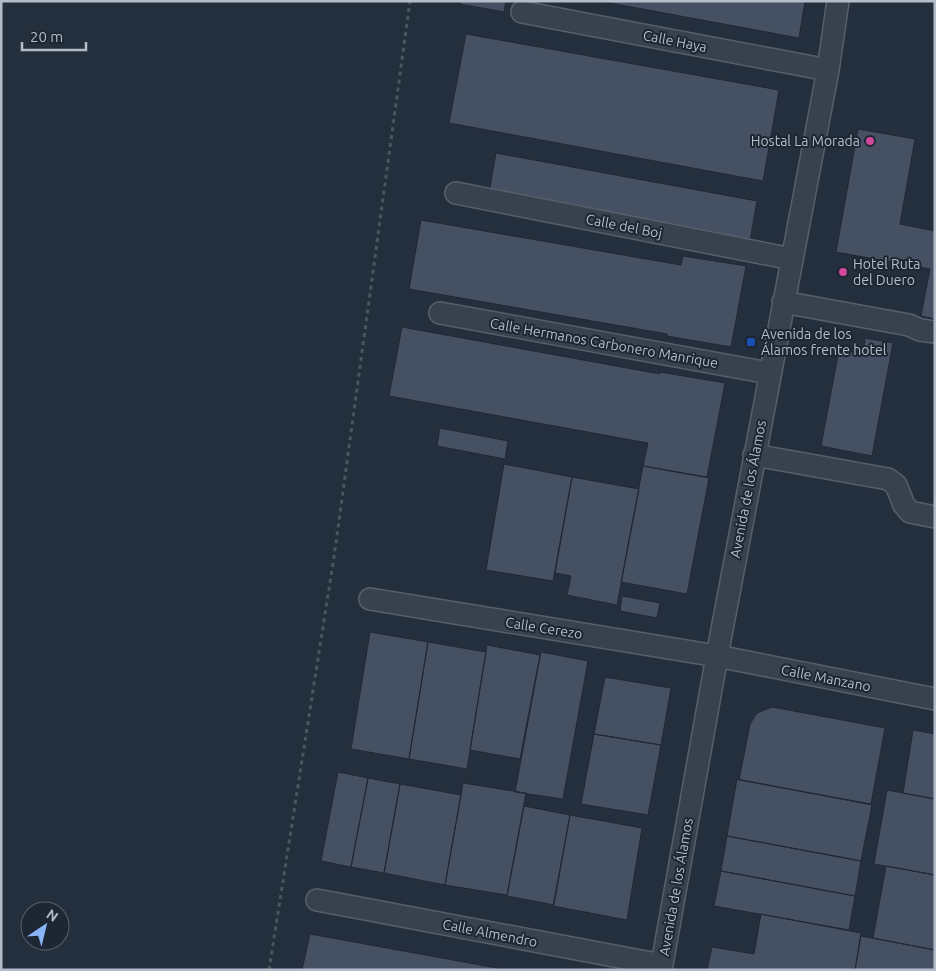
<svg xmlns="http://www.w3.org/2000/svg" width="936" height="971" viewBox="0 0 936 971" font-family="Ubuntu,sans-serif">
<rect width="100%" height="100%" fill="#242f3e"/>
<path fill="#455162" stroke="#1f2835" d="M461,1H506L504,12L460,4Z
M599,1H805L799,38Z
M466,34L779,90L763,181L449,123Z
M858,129L915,139L900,224L935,231V319L921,316L930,269L836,252Z
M496,153L757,201L750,241L489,193Z
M421,220L681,265L683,256L746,266L731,347L667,336V334L409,289Z
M402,327L660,374V372L725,383L707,477L643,466L648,443L389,396Z
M865,338L893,343L872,456L821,446L839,350L863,354Z
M440,428L508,441L505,459L437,446Z
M504,464L572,477L553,581L486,570Z
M643,466L709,478L687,594L621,582Z
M572,477L639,489L617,605L567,595L571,576L555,573Z
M622,596L660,603L657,618L620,611Z
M370,632L428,642L409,759L351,749Z
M428,642L486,652L467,769L409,759Z
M487,645L540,655L520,759L470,750Z
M541,652L588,661L563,799L515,792Z
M605,677L671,688L661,745L594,734Z
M772,707L885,728L871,804L739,780L750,724L757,713Z
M913,730L935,734V799L903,793Z
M594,734L661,745L648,815L581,804Z
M338,772L368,778L351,867L321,861Z
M368,778L400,784L384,873L351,867Z
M737,779L872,805L861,861L727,836Z
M463,783L526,793L507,895L445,885Z
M400,784L461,795L445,885L384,873Z
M887,790L935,799V875L874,864Z
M524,806L570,815L554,905L507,896Z
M570,815L642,828L627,920L553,906Z
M727,836L861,861L855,896L721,871Z
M886,866L935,875V950L873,938Z
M721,871L855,896L849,930L714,906Z
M761,914L861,933L855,970H707L712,947L754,954Z
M310,934L508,970H302Z
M861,936L935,950V970H855Z"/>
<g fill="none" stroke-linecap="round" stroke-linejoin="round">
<defs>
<path id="minor" d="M522,12L828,70
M456,193L792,259
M783,302L909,325L920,330L935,332
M440,313L769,373
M754,455L888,479L896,485L904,505L910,512L935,517
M370,599L717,656L935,699
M317,900L662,965
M661,970L717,656L828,70L838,1"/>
</defs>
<use href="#minor" stroke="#565f6c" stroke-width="24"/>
<path stroke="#44595c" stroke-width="3" stroke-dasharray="4 4" stroke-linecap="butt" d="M269,970L334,557L410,1"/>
<use href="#minor" stroke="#38414e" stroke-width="21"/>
</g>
<g fill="#d1479c" stroke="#1d2633" stroke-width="2">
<circle cx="870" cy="141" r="5"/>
<circle cx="843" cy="272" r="5"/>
</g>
<rect fill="#1a4fb4" stroke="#1d2633" stroke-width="2" x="746" y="337" width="10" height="10" rx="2.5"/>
<g text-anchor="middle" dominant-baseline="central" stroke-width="4" stroke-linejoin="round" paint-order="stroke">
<g font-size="14" fill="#b4bcc9" stroke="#1d2633">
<text transform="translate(675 41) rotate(11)">Calle Haya</text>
<text transform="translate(624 226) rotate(11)">Calle del Boj</text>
<text transform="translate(604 343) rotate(10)">Calle Hermanos Carbonero Manrique</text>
<text transform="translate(748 489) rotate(-79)">Avenida de los Álamos</text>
<text transform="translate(544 628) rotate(9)">Calle Cerezo</text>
<text transform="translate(826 678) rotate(11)">Calle Manzano</text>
<text transform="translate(676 887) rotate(-80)">Avenida de los Álamos</text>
<text transform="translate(490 933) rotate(11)">Calle Almendro</text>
</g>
<g font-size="14" fill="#b4bcc9" stroke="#1d2633" text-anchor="start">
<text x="860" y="141" text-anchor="end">Hostal La Morada</text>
<text x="853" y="264">Hotel Ruta<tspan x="853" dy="16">del Duero</tspan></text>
<text x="761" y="334">Avenida de los<tspan x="761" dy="16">Álamos frente hotel</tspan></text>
</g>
</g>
<rect width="936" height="971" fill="none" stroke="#b4bcc9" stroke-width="5"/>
<g transform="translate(45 926) rotate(35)"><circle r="24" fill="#1d2633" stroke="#59626f"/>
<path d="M0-4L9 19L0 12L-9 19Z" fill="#8ab4f8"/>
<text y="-8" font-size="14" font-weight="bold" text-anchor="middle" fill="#b4bcc9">N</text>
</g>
<path d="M22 42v8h64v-8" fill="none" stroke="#b4bcc9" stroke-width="2.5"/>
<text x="30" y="42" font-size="15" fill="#b4bcc9" stroke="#1d2633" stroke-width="4" paint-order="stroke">20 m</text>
</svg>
